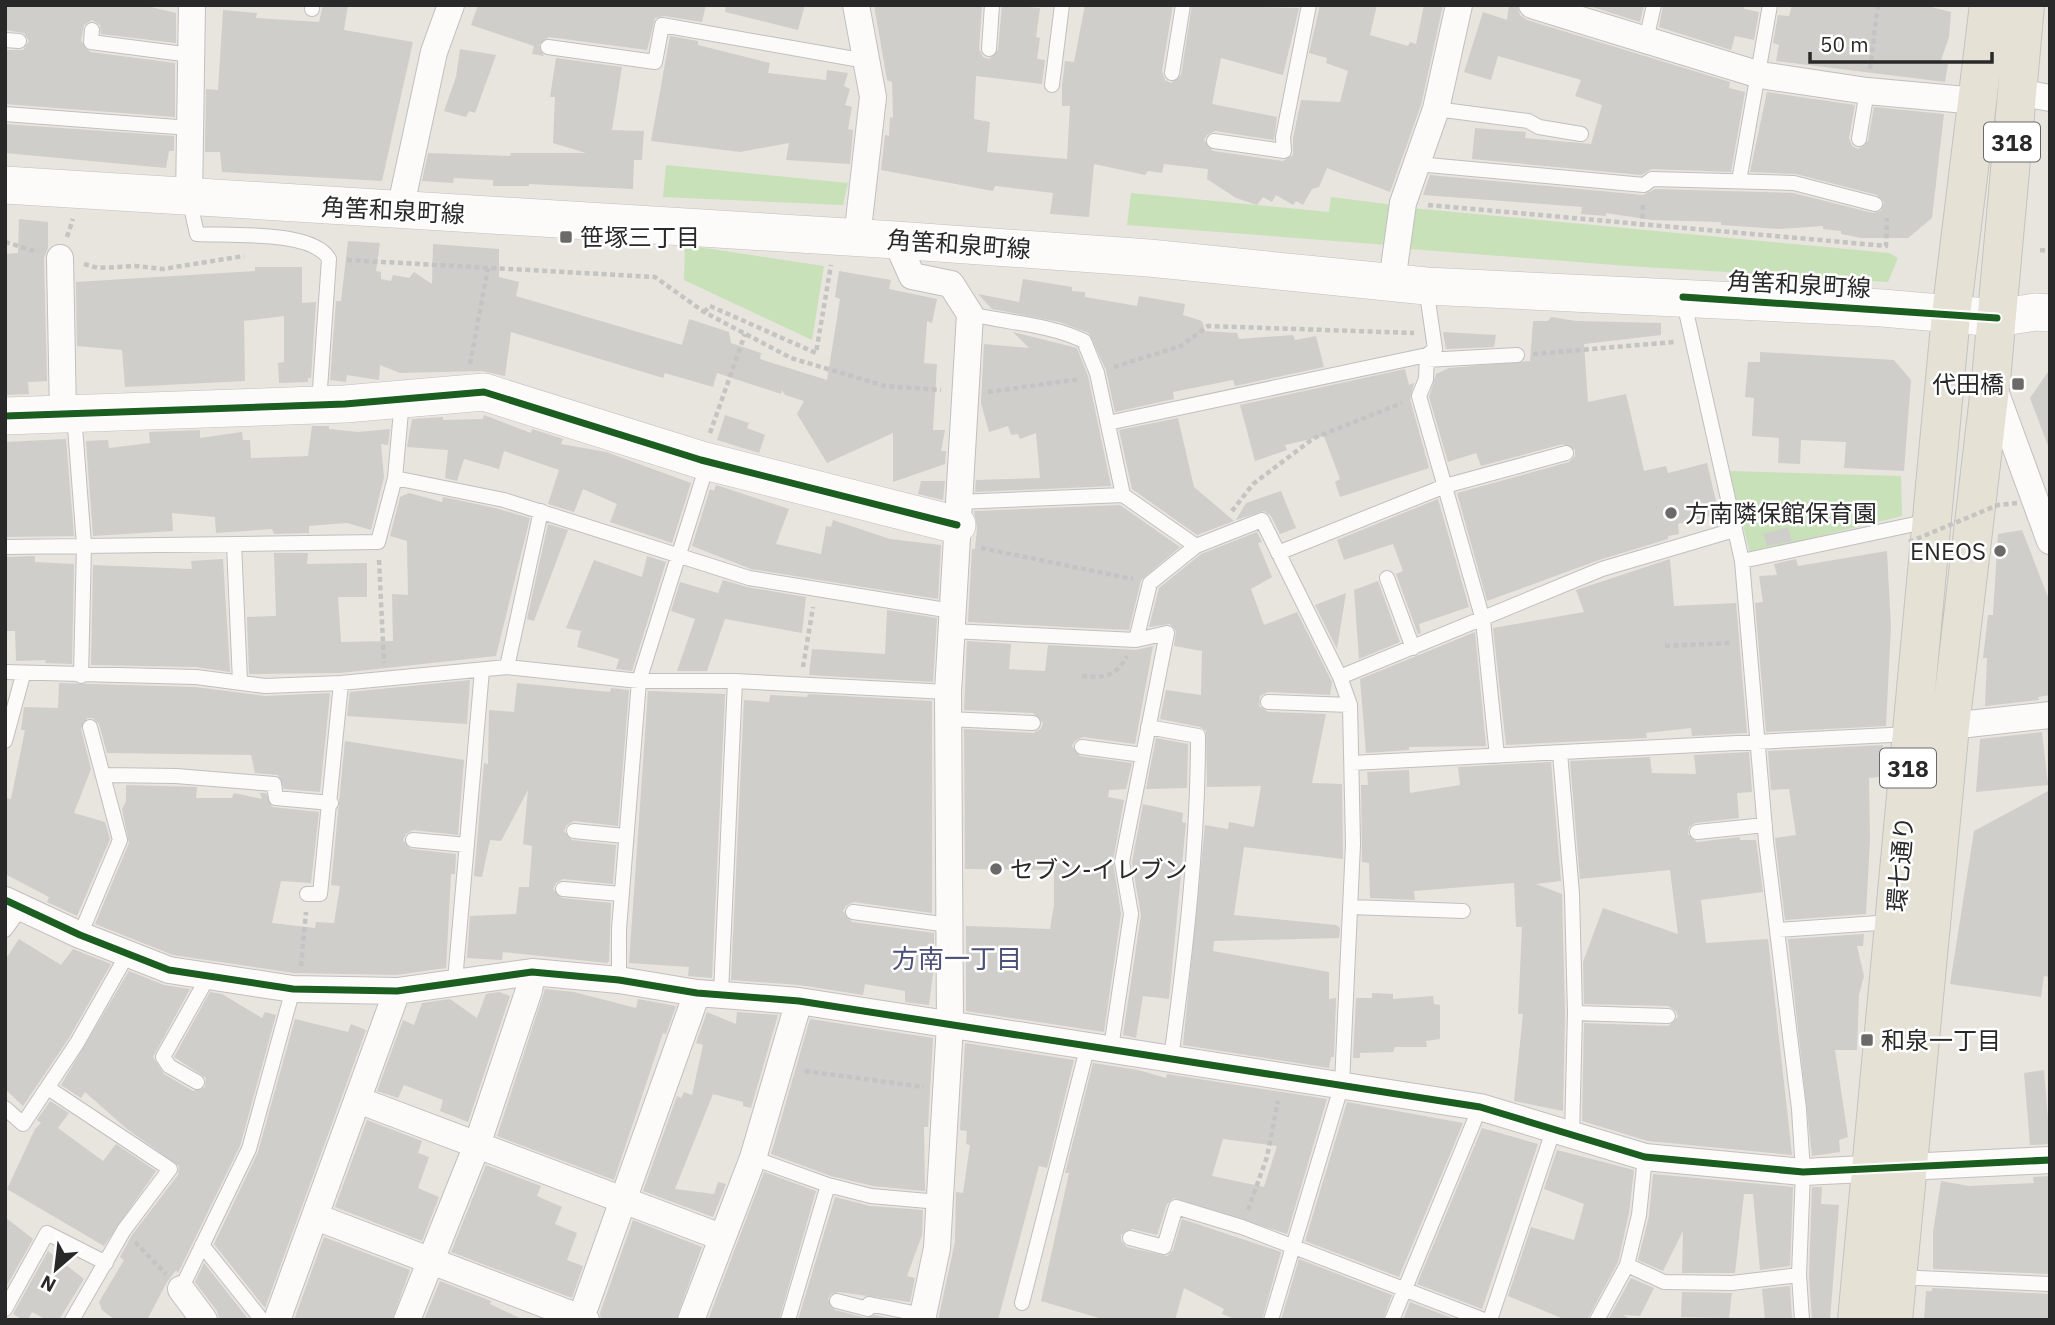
<svg xmlns="http://www.w3.org/2000/svg" width="2055" height="1325" viewBox="0 0 2055 1325" font-family="'IBM Plex Sans','Noto Sans JP',sans-serif">
<rect width="100%" height="100%" fill="#e8e4de"/>
<path fill="#c8e1b9" d="M666,165L848,183L843,205L663,197Z
M1131,193L1329,212L1331,197L1393,205L1388,245L1127,225Z
M1412,208L1889,253L1898,258L1888,282L1628,266L1411,249L1406,236Z
M685,245L824,266L812,340L684,280Z
M1729,471L1901,476L1902,516L1750,553Z"/>
<path fill="#d0ceca" fill-rule="evenodd" d="M5,5H142L176,13V43L101,34L100,25L92,20L84,25L81,41L90,52L175,63V117L5,104V50H23L29,41L24,33L5,30Z
M323,5H348L344,30L413,42L382,181L222,172L220,152H205L206,89L218,90L223,10L257,13L256,18L319,22Z
M478,5H706L702,22L664,16L655,18L647,50L549,37L539,45L544,56L532,54L534,46L471,25Z
M726,5H805L798,30L725,12Z
M874,5H982L979,49L983,57L989,59L998,50L1002,5L1040,8L1036,37L1040,38L1037,59L1045,60L1042,84L976,76L974,119L990,122L987,152L1067,159L1070,106H1062V86L1065,61L1074,62L1085,5H1173L1162,71L1165,80L1171,83L1181,75L1192,5L1299,8L1283,75L1221,58L1212,104L1277,117L1274,140L1215,131L1207,135L1204,140L1213,151L1283,161L1293,155V138L1301,100L1340,102L1348,71L1326,63L1327,58L1309,53L1320,5H1377L1370,35L1408,46L1410,42L1416,44L1424,5H1443L1421,105L1390,192L1327,168L1319,187L1312,189L1303,205L1296,201L1293,205L1276,195L1272,202L1263,197L1257,205L1236,198L1207,179L1208,169L1164,164L1162,173L1148,171L1145,175L1094,164L1089,217L1050,214L1053,193L995,186L993,191L881,170L885,135L889,136L890,117L893,118L892,82L887,80Z
M1509,5H1517L1520,15L1527,20L1730,82L1729,88L1745,92L1731,172L1652,169L1641,175L1472,159L1475,128L1526,132L1525,138L1591,144L1602,105L1575,96L1581,80L1498,56L1491,80L1464,72L1483,12L1507,20Z
M1586,5H1644L1640,22Z
M1663,5H1745L1744,9L1759,12L1754,40L1735,36L1731,50L1659,27Z
M1792,5H1924L1951,12L1949,37L1940,63L1948,64L1945,82L1776,61L1779,45L1773,43L1778,15L1789,16Z
M670,36L698,41V45L770,63L768,73L826,80L827,70L848,73L844,86L850,89L845,105L852,107L848,129L853,130L850,164L786,160L789,143L740,152L651,141Z
M460,49L496,55L475,113L469,111L466,117L444,111L456,77Z
M556,58L622,67L612,130L644,131L642,160H634L633,189L529,184V186H493V180L454,178L453,183L422,181L428,153L510,156L511,153H586L553,143L555,97H550Z
M1767,92L1855,105L1849,138L1852,146L1858,149L1868,141L1874,107L1944,114L1932,218L1908,238H1861L1841,234V231L1823,229V226L1779,229L1721,225V222L1652,220L1606,213V216L1581,214L1582,207L1423,195L1430,175L1643,195L1655,189L1793,193L1873,213L1881,211L1884,202L1877,195L1796,174L1750,172Z
M5,124L174,136V151H169L166,168L5,153Z
M19,219L48,222V248L44,258L47,381L28,382L29,394L5,395V254L18,253Z
M348,241L380,243L376,271L381,272V279L391,281L393,275L409,278L414,272L432,284L433,244L499,249V277L519,282L516,296L682,345L689,319L729,332L731,343L761,353L760,359L827,380L840,299L835,297L839,271L891,280L889,289L937,299L932,323L927,321L924,363L937,364L933,430H945L941,451H946L945,464L893,482V433L827,463L797,414L804,401L785,395L782,390L781,394L717,373L713,387L665,373L663,378L511,332L505,376L482,371L400,373L380,365L379,380L347,375L346,382L330,380L336,301H341Z
M255,267H302V303L316,302L311,378H308V382L279,383L278,363L284,362V316L244,321L245,381L125,387L122,350L77,346L76,282L255,271Z
M1023,279L1072,287V291L1085,292V297L1137,306L1139,296L1185,304L1183,315L1202,321L1205,331L1237,333L1239,339L1293,335L1295,340L1316,336L1324,367L1235,386L1233,380L1173,392L1174,399L1115,412L1106,370L1089,333L1059,322L992,309L978,294L1019,302Z
M1551,317L1576,321L1661,323V335L1584,344L1588,402L1626,394L1644,471L1666,466L1668,473L1707,463L1719,514L1678,524L1679,534L1668,536V539L1599,560L1487,601L1457,493L1569,462L1575,456V450L1563,444L1481,466L1476,453L1448,462L1429,397L1436,374L1449,368L1530,361L1533,321H1548Z
M1013,332L1077,348L1088,376L1111,486L975,492L976,480L1040,478L1036,433L1020,439L1018,434L1011,435L1008,426L989,432L981,403L984,344L1029,348Z
M1443,332L1496,335L1494,347L1446,349Z
M1760,352L1894,360L1911,380L1904,471L1844,468L1846,442L1801,440L1800,464L1778,463L1779,438L1752,436L1754,398L1745,397L1748,362H1760Z
M1405,369L1409,385L1414,383L1410,399L1429,468L1340,497L1335,482L1340,479L1324,436L1285,445L1287,450L1255,461L1240,405Z
M2050,369V446H2048L2030,398Z
M484,415L531,433L532,429L563,439L561,444L606,452L691,483L672,543L610,522L617,504L583,489L574,512L548,504L559,470L504,451L499,469L464,459L457,481L445,478L448,450L407,447L412,419L443,417V420L483,419Z
M725,415L749,423L747,428L765,435L759,453L717,440Z
M1178,418L1194,487L1234,521L1197,535L1132,489L1119,430Z
M312,426H329V429L358,432L390,429L388,445L381,444L384,477L371,530L347,523L309,526V533L274,534L272,529L216,533L215,517L172,513L173,531L93,536L86,441L108,440L109,448L150,443L149,432L200,430V438L242,432L243,440H250L251,458L308,456Z
M66,439L74,536L5,537V442Z
M921,481H945L943,500L918,494Z
M716,485L789,509L776,544L821,554L826,526L831,527L833,520L890,539L941,545L938,599L751,569L692,546L710,489L714,491Z
M1281,491L1296,528L1280,534L1271,516L1264,511L1236,520L1246,503Z
M409,493L442,502L443,497L495,508L530,518L496,656L340,673L249,674L247,617L276,616L274,553H308L307,564L367,563V597H338L341,642L393,641L392,594L408,595L407,541L390,536L400,497Z
M1438,499L1469,607L1419,624L1421,633L1418,634L1396,574L1403,571L1393,544L1344,560L1337,540Z
M1120,505L1180,547L1141,580L1129,630L968,622L972,549H975L977,529L974,511Z
M548,524L568,530L534,621L527,619Z
M1788,527L1792,541L1767,546L1763,534Z
M2022,530L2050,602V695L2038,697L2039,700L1985,706L1987,658H1983L1988,615H1993L1998,534Z
M1257,532L1262,542L1258,543L1272,577L1251,589L1264,625L1297,612L1332,682L1330,695L1268,692L1260,696L1259,706L1268,712L1326,714L1312,783L1342,784L1343,859L1244,847L1234,915L1336,925L1340,928L1339,938L1214,941L1213,951L1329,972V999L1336,998L1334,1057H1331L1329,1068L1183,1045L1205,825L1228,829L1229,822L1254,827L1261,786L1207,787L1206,731L1200,727L1160,719L1166,690L1201,695L1202,651L1174,646L1176,631L1170,624L1149,627L1159,588L1201,554Z
M1887,551L1891,627L1886,726L1766,732L1755,603L1763,602L1759,576L1777,575L1774,564L1796,559L1798,566Z
M35,556V562L74,564L72,664L45,663L46,660L16,661L15,631H5V557Z
M647,556L666,562L632,671L616,669L619,659L577,647L581,631L566,628L594,560L642,577Z
M223,559L230,672L196,667L91,665L93,565L192,569L191,561Z
M1670,559L1674,606L1736,603L1747,733L1692,736L1691,728L1646,733L1647,738L1506,745L1493,628L1584,612L1576,590Z
M723,580L747,587L806,597L802,633L725,619L707,671H677L695,619L671,611L680,582L718,593Z
M1378,581L1400,642L1359,659L1354,590Z
M1346,593L1337,649L1315,605Z
M887,610L937,618L933,682L809,675L812,649L885,654Z
M1475,632L1486,746L1409,747V750L1366,753L1360,679Z
M967,641L1011,644L1009,669L1045,671L1048,645L1136,650L1153,646L1135,744L1083,737L1075,741L1072,746L1080,756L1132,763L1126,789L1109,790L1108,797L1124,800L1113,861L1121,914L1104,1032L966,1011V926L1050,929L1054,905V870L965,869L964,729L1033,733L1041,729L1043,723L1033,713L964,710Z
M470,680L467,724L347,716L350,692Z
M59,683L195,687L265,696L330,693L320,792L284,789L278,775L255,773L251,755L107,753L99,724L93,718H87L81,729L91,769L74,813L105,822L110,839L77,916L47,902L49,897L5,874V798L11,799L25,730H21L24,707L58,708Z
M517,683L610,692L611,688L629,690L618,826L574,821L567,825L564,831L572,840L616,845L613,884L563,879L556,883L553,889L562,898L611,903L609,961L607,963L503,952L502,960L467,958L470,916L516,914L519,887H529L532,846L523,844L528,790L501,841L490,840L482,877L474,876L484,763L488,764L489,710L514,712Z
M648,691L725,694L712,978L688,976L689,967L629,963Z
M808,694L932,701V913L854,902L846,906L843,911L852,922L934,933V966L929,1005L905,1002V991L865,984L863,995L800,985L731,980L744,700L769,702L770,695L807,697Z
M2042,732L2048,785L1976,792L1980,739Z
M1156,738L1188,744L1187,788L1146,789Z
M345,741L464,760L458,835L413,830L406,834L403,840L411,849L456,854L455,874H451L446,968L396,975L294,973L173,955L95,924L129,843L122,809L126,801V785L197,787L196,798H232L234,793L262,799L260,793H266L272,807L319,812L311,883L281,881L272,923L315,928L316,922L334,923L340,886L331,885Z
M1883,745L1879,777L1869,778L1870,840L1866,914L1785,920L1775,838L1796,835L1789,789L1771,790L1768,751Z
M1749,752L1752,792L1737,793L1739,818L1695,823L1689,827L1688,834L1697,842L1740,837V840H1756L1763,892L1701,900L1706,943L1768,939L1792,1155L1648,1141L1582,1121L1584,1023L1668,1026L1678,1017L1676,1011L1668,1006L1584,1004L1583,962L1603,908L1678,934L1670,870L1580,879L1570,761L1650,757L1652,773L1696,774L1694,755Z
M1551,762L1561,881L1536,884L1562,894L1565,1013L1563,1111L1514,1101L1523,1014H1518L1522,927H1516L1514,883L1414,891L1415,900L1370,898L1369,863L1362,862L1361,785H1368L1367,772L1409,770L1410,793L1460,785L1458,767Z
M2050,790V977L2044,976L2041,997L1950,984L1974,831Z
M1143,804L1183,813L1182,822L1186,823L1169,999L1143,996L1136,1038L1123,1035L1141,915L1132,862Z
M1864,934L1863,946H1857L1864,976L1859,995L1857,1050H1835L1848,1137L1839,1140L1840,1152L1812,1156L1788,939Z
M19,939L61,965L73,949L111,964L69,1038L23,1106L5,1089V960Z
M129,971L164,985L190,989L153,1057L164,1074L193,1091L205,1087L206,1078L174,1057L210,992L222,994L262,1018L265,1012L276,1015L240,1146L178,1273L176,1270L167,1282L147,1320H115L102,1310L99,1302L124,1260L120,1257L132,1235L178,1175L179,1166L127,1129L85,1092L81,1098L61,1085Z
M545,989L574,992L636,1008L638,999L676,1006L666,1034L663,1033L614,1180L497,1136Z
M499,992L510,996L468,1122L440,1111L443,1100L404,1085L398,1098L377,1091L403,1020L414,1025L422,1003L450,999L477,1018L486,994Z
M1372,993L1393,994V999L1433,996L1434,1004L1440,1005V1039L1426,1041L1427,1047H1395L1393,1052L1360,1053V1058H1353L1356,998H1372Z
M707,1012L736,1024L737,1012L778,1015L751,1108L743,1106V1102L713,1094L675,1189L714,1194L718,1182L726,1184L713,1217L643,1191L677,1096L681,1098L684,1092L692,1095L703,1045L696,1043Z
M295,1019L348,1032L351,1024L366,1030L265,1308L214,1244L258,1152Z
M810,1019L933,1038L928,1127H924L925,1191L873,1186L831,1176L771,1154Z
M965,1043L1074,1060L1047,1168L1039,1166L998,1320H938L955,1242L956,1192L963,1193L970,1145L966,1144L967,1131L960,1130Z
M1093,1063L1138,1070L1166,1078L1167,1074L1327,1099L1287,1234L1174,1198L1167,1204L1157,1235L1132,1229L1121,1235V1241L1127,1247L1167,1256L1173,1250L1182,1219L1281,1252L1262,1320H1237L1222,1314L1224,1309L1184,1288L1175,1320H1106L1041,1301L1069,1173H1065ZM1223,1139L1277,1146L1264,1187L1212,1176Z
M2044,1070L2050,1144L2030,1145L2024,1073Z
M50,1101L69,1113L58,1128L103,1161L116,1144L156,1171L104,1246L7,1189L35,1129L41,1123L37,1120Z
M1347,1102L1463,1123L1399,1277L1305,1241Z
M367,1120L422,1141L418,1153L429,1157L418,1188L439,1197L422,1241L335,1207Z
M1482,1128L1538,1144L1482,1309L1417,1284Z
M1557,1150L1634,1170L1629,1213L1618,1262L1587,1320H1566L1508,1296L1531,1227L1574,1240L1584,1204L1544,1189Z
M486,1165L541,1186L537,1196L562,1207L555,1224L577,1233L567,1260L583,1266L572,1298L451,1252Z
M764,1172L816,1191L779,1320H708Z
M1653,1174L1793,1187L1790,1266L1760,1270L1753,1194H1744L1735,1273H1682L1683,1231L1663,1271L1638,1260L1649,1216Z
M2050,1176V1274L1933,1269V1232L1941,1181L1969,1186L2034,1183L2033,1177Z
M1812,1187H1822L1821,1204L1839,1205L1830,1320H1812L1809,1275Z
M835,1197L870,1206L923,1210L922,1235L907,1276L915,1278L910,1302L839,1292L831,1294L828,1299L835,1310L866,1318L875,1315L898,1320H798Z
M5,1217L33,1239L5,1289Z
M633,1220L702,1247L676,1320H601L600,1313Z
M324,1237L410,1270L392,1320H294Z
M48,1251L84,1279L59,1320H47L32,1312L28,1320H23L13,1314Z
M1299,1259L1392,1295L1383,1320H1281Z
M204,1263L249,1320H220L217,1311L195,1282Z
M1631,1278L1654,1288L1640,1316L1623,1315L1632,1320H1608Z
M440,1281L491,1301L490,1304L524,1320H424Z
M1790,1286L1792,1318L1765,1320L1762,1289Z
M1932,1288L2050,1294V1320H1924L1926,1291H1932Z
M1682,1292L1732,1293L1729,1318L1681,1317Z
M1410,1302L1457,1320H1403Z"/>
<g fill="none" stroke-linecap="round" stroke-linejoin="round">
<defs>
<path id="lane" d="M312,5V9
M92,30L91,42L191,55
M5,40L19,41
M1646,40L1654,5
M548,47L655,62L662,25L866,61
M989,49L992,5
M1172,73L1183,5
M1052,85L1062,5
M1436,109L1528,121L1539,127L1581,134
M5,114L190,128
M1859,139L1867,91
M1214,141L1284,151L1283,137L1309,5
M1417,164L1644,185L1652,179L1794,183L1875,204
M1739,181L1770,5
M189,198L197,234C230,236 313,230 329,259L319,403
M1426,287L1435,349L1427,355L1426,379L1419,396L1483,620L1497,756
M1683,298L1742,561L1766,841L1799,1109L1803,1172L1799,1275L1802,1320
M970,314C1008,323 1049,324 1084,341L1097,373L1123,495L1196,546
M1426,360L1517,355
M74,414L84,545L81,676
M1108,423L1427,355
M395,478L504,500L749,578L952,611
M957,502L1123,495
M234,544L240,682
M5,547L378,542L395,478L402,400
M1278,553L1445,486L1566,453
M1742,561L1929,521
M1387,578L1413,648
M951,631L1136,640L1167,633L1122,862L1131,914L1111,1048
M1136,640L1150,583L1196,546L1262,520L1340,677L1350,705L1353,844L1342,1084L1271,1320
M507,667L541,511
M5,672L196,677L265,686L341,683L507,667L639,681H735L948,692
M1340,677L1602,569L1734,530
M1268,702L1350,705
M948,719L1033,723
M1148,727L1198,736C1198,845 1186,950 1171,1058
M5,741L23,675
M1082,747L1143,755
M1560,753L1572,894L1575,1013L1572,1136
M1352,763L1910,734
M104,775L176,776L274,784L276,798L331,803
M574,831L625,836
M1697,832L1765,825
M413,840L467,845
M563,889L621,894
M307,894H320L341,683
M1350,907L1463,911
M853,912L949,925
M5,930L21,908
M1778,930L1892,922
M80,935L120,840L90,727
M619,980V929L639,681L708,462
M455,981L482,670
M721,993L735,681
M1575,1013L1668,1016
M197,1082L169,1066L163,1057L208,977
M48,1088L170,1169L124,1230L72,1320
M5,1108L23,1124L77,1043L127,955
M753,1158L828,1185L871,1196L939,1202
M1130,1238L1164,1247L1176,1207L1242,1227L1484,1320
M202,1245L262,1320
M1627,1265L1664,1282L1732,1283L1799,1275
M1897,1277L2050,1284
M181,1289L249,1149L293,989
M837,1301L868,1309L869,1304L923,1315
M1022,1303L1088,1045
M5,1309L47,1233L106,1263
M788,1320L828,1185
M1392,1320L1480,1107
M1490,1320L1553,1131
M1597,1320L1627,1265L1639,1215L1645,1157"/>
<path id="street" d="M856,5L873,97L857,238
M1532,5L1760,75L1867,91L1977,101
M2016,92L2050,98
M189,198L192,5
M400,210L434,52L451,5
M896,240L912,276L951,284L970,314L948,692L950,1024L937,1248L922,1320
M60,258L63,414
M1392,282L1403,203L1436,109L1459,5
M1994,388L2050,541
M1950,726L2050,715
M5,900L80,935L169,970L293,989L397,991L532,972L619,980L697,993L799,1001L1480,1107L1645,1157L1803,1172L2050,1160
M358,1100L721,1237
M316,1217L586,1320
M181,1289L204,1320
M581,1318L697,993
M277,1320L397,991
M407,1320L477,1145L529,990L532,972
M691,1320L753,1158L799,1001"/>
<path id="secondary" d="M5,185L896,240L1149,258L1426,286L1882,308L1997,318L2035,312L2050,313
M5,416L345,404L484,392L701,460L957,525"/>
<path id="primary" d="M1857,1320L1951,315L1989,5
M1893,1320L1950,726L1991,380L2025,5"/>
</defs>
<use href="#lane" stroke="#c1c0c0" stroke-width="16"/>
<use href="#street" stroke="#c1c0c0" stroke-width="28"/>
<use href="#secondary" stroke="#c1c0c0" stroke-width="38"/>
<use href="#primary" stroke="#c4c3c0" stroke-width="40"/>
<path stroke="#c4c4c3" stroke-width="4.5" stroke-dasharray="5 3.5" stroke-linecap="butt" d="M1870,69L1878,5
M1428,205L1886,246L1887,218
M1642,227L1643,203
M67,237L73,219
M5,242L38,252
M2040,250L2050,251
M347,260L655,277L704,312L791,358L885,386L941,390
M84,264L98,268L135,266L163,269L244,256
M704,312L710,306L816,353L831,265
M1533,354L1674,342
M470,364L488,268
M1114,367L1181,346L1208,326L1414,333
M988,392L1080,379
M710,433L745,334
M1232,511L1253,484L1314,438L1402,403
M981,548L1133,579
M379,560L384,663
M1665,646L1731,643
M803,667L813,607
M1082,676C1104,679 1116,676 1127,656
M301,966L306,912
M805,1071L924,1087
M1248,1210L1267,1157L1278,1101
M135,1242L166,1274"/>
<use href="#lane" stroke="#fcfbfa" stroke-width="14"/>
<use href="#street" stroke="#fcfbfa" stroke-width="26"/>
<use href="#secondary" stroke="#fcfbfa" stroke-width="37"/>
<use href="#primary" stroke="#e5e1d4" stroke-width="38"/>
<path stroke="#c4c4c3" stroke-width="4.5" stroke-dasharray="5 3.5" stroke-linecap="butt" d="M1909,542L1998,505L2018,503"/>
<defs>
<path id="cycleway" d="M1683,297L1997,318
M5,416L345,404L484,392L701,460L957,525
M5,900L80,935L169,970L293,989L397,991L532,972L619,980L697,993L799,1001L1480,1107L1645,1157L1803,1172L2050,1160"/>
</defs>
<use href="#cycleway" stroke="#fff" stroke-width="11"/>
<use href="#cycleway" stroke="#1b5e20" stroke-width="7"/>
</g>
<g fill="#6c6a68" stroke="#fff" stroke-width="2.5">
<rect x="559" y="230" width="14" height="14" rx="3.5"/>
<rect x="2011" y="377" width="14" height="14" rx="3.5"/>
<circle cx="1671" cy="513" r="7"/>
<circle cx="2000" cy="551" r="7"/>
<circle cx="996" cy="869" r="7"/>
<rect x="1860" y="1033" width="14" height="14" rx="3.5"/>
</g>
<g text-anchor="middle" dominant-baseline="central" stroke-width="5" stroke-linejoin="round" paint-order="stroke">
<g fill="#fff" stroke="#696969" stroke-width="2">
<rect x="1984" y="122.5" width="56" height="39" rx="5"/>
<rect x="1880" y="748.5" width="56" height="39" rx="5"/>
</g>
<g font-size="23" font-weight="bold" fill="#292929">
<text x="2012" y="142">318</text>
<text x="1908" y="768">318</text>
</g>
<g font-size="24" fill="#292929" stroke="#fff">
<text transform="translate(393 210) rotate(3)">角筈和泉町線</text>
<text transform="translate(959 244) rotate(4)">角筈和泉町線</text>
<text transform="translate(1799 284) rotate(3)">角筈和泉町線</text>
<text transform="translate(1900 864) rotate(-85)">環七通り</text>
</g>
<g font-size="24" fill="#292929" stroke="#fff" text-anchor="start">
<text x="580" y="237">笹塚三丁目</text>
<text x="2004" y="384" text-anchor="end">代田橋</text>
<text x="1685" y="513">方南隣保館保育園</text>
<text x="1986" y="551" text-anchor="end">ENEOS</text>
<text x="1010" y="869">セブン-イレブン</text>
<text x="1881" y="1040">和泉一丁目</text>
</g>
<g font-size="26" fill="#4c5077" stroke="#fff">
<text x="957" y="958">方南一丁目</text>
</g>
</g>
<rect width="2055" height="1325" fill="none" stroke="#292929" stroke-width="14"/>
<g transform="translate(56 1269) rotate(208)" stroke="#ffffff" stroke-width="5" paint-order="stroke">
<path d="M0-5L12 26L0 18L-12 26Z" fill="#292929"/>
<text y="-10" font-size="19" font-weight="bold" text-anchor="middle" fill="#292929">N</text>
</g>
<path d="M1810 52v10h182v-10" fill="none" stroke="#292929" stroke-width="3.5"/>
<text x="1820" y="52" font-size="21" fill="#292929" stroke="#ffffff" stroke-width="5" paint-order="stroke">50 m</text>
</svg>
